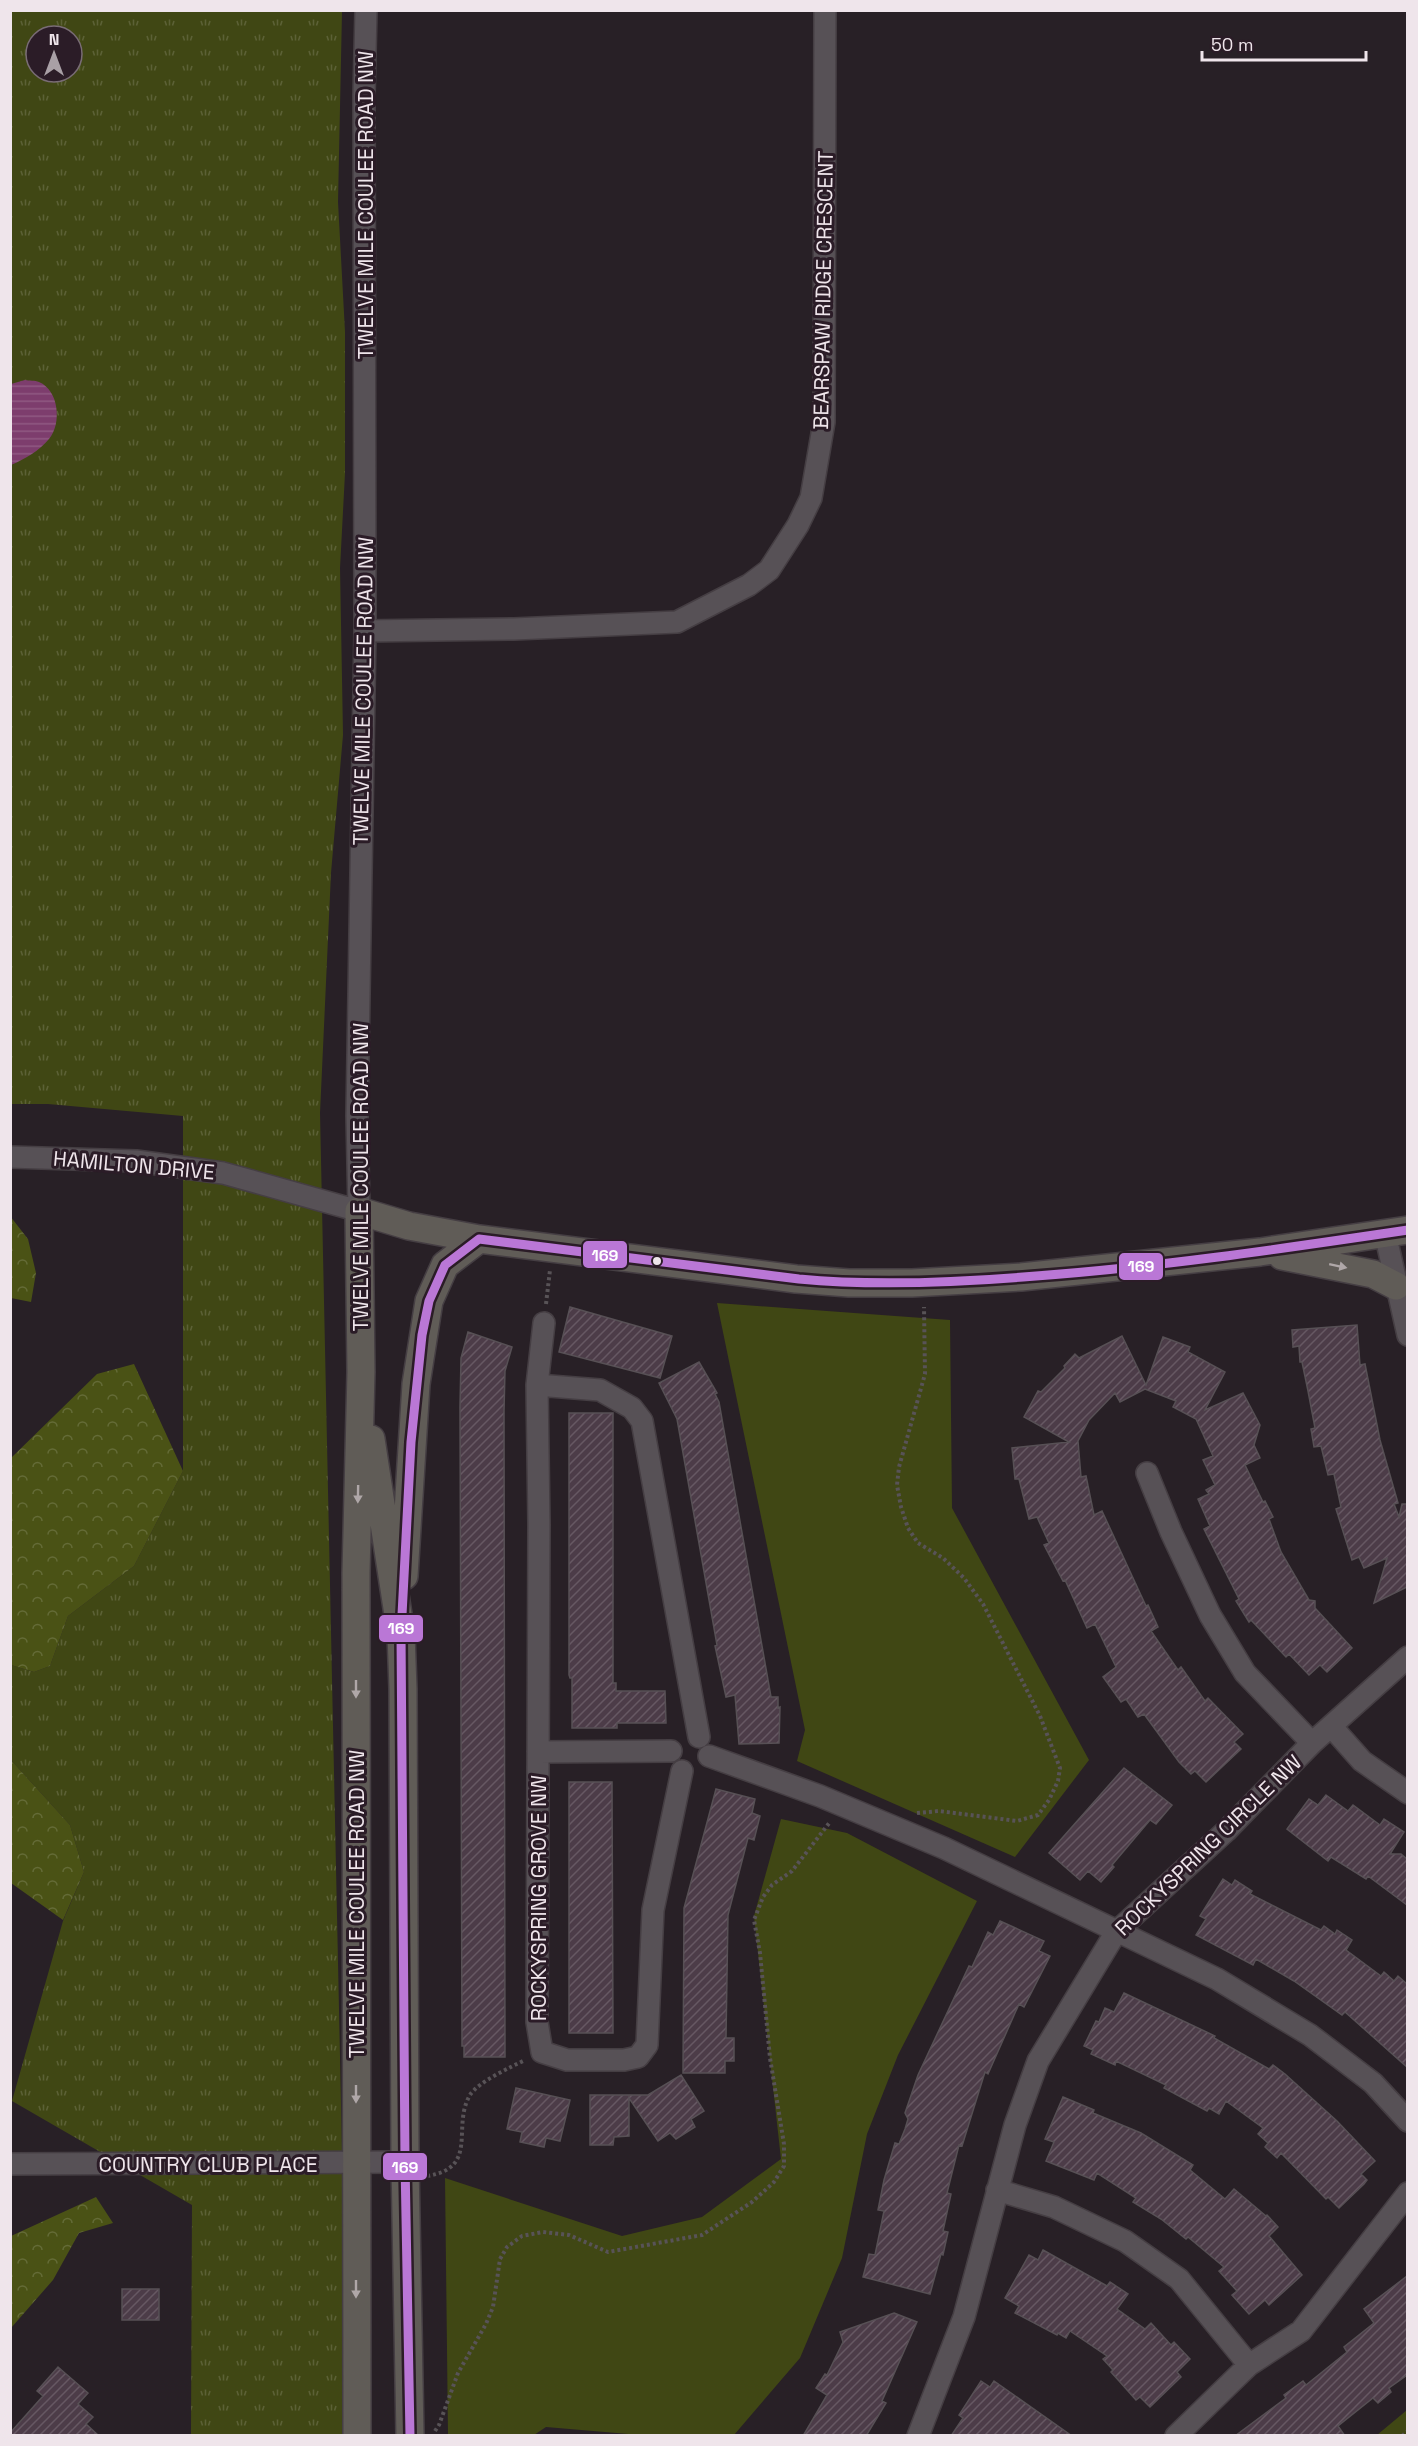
<svg xmlns="http://www.w3.org/2000/svg" width="1418" height="2446" viewBox="0 0 1418 2446" font-family="'Space Grotesk',sans-serif">
<defs>
<pattern id="grass-tufts" width="24" height="20" patternUnits="userSpaceOnUse" patternTransform="scale(1.5)"><rect width="24" height="20" fill="#404714"/><path d="M3 7l-1-3M5 7V3M7 7l1-3M15 17l-1-3M17 17v-4M19 17l1-3" fill="none" stroke="#5c6136"/></pattern>
<pattern id="forest-crowns" width="20" height="18" patternUnits="userSpaceOnUse" patternTransform="scale(1.5)"><rect width="20" height="18" fill="#4a5215"/><path d="M2 6a3 3 0 1 1 6 0M12 15a3 3 0 1 1 6 0" fill="none" stroke="#646b37"/></pattern>
<pattern id="water-rules" width="6" height="5" patternUnits="userSpaceOnUse" patternTransform="scale(1.5)"><rect width="6" height="5" fill="#7d3d6d"/><path d="M0 2.5h6" fill="none" stroke="#905982"/></pattern>
<pattern id="building-hatch" width="6" height="6" patternUnits="userSpaceOnUse" patternTransform="scale(1.5)"><rect width="6" height="6" fill="#4c3c48"/><path d="M-1 1l2-2M0 6l6-6M5 7l2-2" fill="none" stroke="#665863"/></pattern>
</defs>
<rect width="100%" height="100%" fill="#282026"/>
<path fill="url(#grass-tufts)" fill-rule="evenodd" d="M11,11H342L338,202L345,332V473L340,568L343,735L331,873L320,1113L348,2435H191L192,2205L12,2101L63,1921L84,1872L70,1825L11,1760V1665L34,1672L50,1666L68,1616L134,1566L183,1471V1116L48,1104H11ZM36,36H72V72H36Z"/>
<path fill="url(#forest-crowns)" d="M10,1216L28,1239L36,1273L31,1302L11,1298Z
M134,1364L183,1471L134,1566L68,1616L50,1666L34,1672L11,1665V1458L97,1374Z
M11,1760L70,1825L84,1872L63,1920L11,1883Z
M96,2197L113,2223L79,2233L53,2280L11,2328V2236Z"/>
<path fill="#404714" d="M717,1303L950,1320L952,1508L1089,1760L1015,1857L797,1761L805,1730Z
M781,1819L847,1833L977,1901L898,2055L867,2134L842,2258L800,2358L734,2435H640L546,2427L534,2435H448L445,2178L622,2236L702,2217L781,2159L754,1916Z
M1407,2410V2435H1377Z"/>
<path fill="url(#water-rules)" d="M25,380C29,381 35,380 39,382C59,390 62,424 49,439C39,451 25,459 11,465V384Z"/>
<path fill="url(#building-hatch)" stroke="#575055" stroke-width="1.5" d="M570,1307L672,1336L660,1378L559,1352Z
M1357,1325L1360,1365L1365,1364L1380,1440L1398,1503L1394,1504L1399,1517L1402,1504H1407V1587L1374,1603L1387,1558L1364,1568L1359,1557L1352,1560L1336,1509L1341,1507L1334,1474L1328,1475L1321,1446L1314,1447L1311,1429L1315,1428L1308,1391L1302,1362H1300L1299,1346L1293,1347L1292,1330Z
M468,1332L512,1347L505,1371L504,1411L505,2057H464V2046H462L460,1407L461,1358Z
M1122,1336L1146,1385L1163,1337L1190,1347L1188,1352L1225,1372L1205,1410L1243,1393L1260,1425L1254,1445L1260,1458L1245,1465L1263,1502L1265,1501L1273,1517L1269,1519L1281,1552L1309,1600L1315,1601V1608L1352,1648L1327,1672L1320,1665L1309,1675L1289,1654L1286,1657L1251,1620L1249,1622L1236,1601L1239,1599L1204,1529L1210,1526L1198,1499L1209,1494L1206,1490L1215,1485L1203,1460L1213,1456L1196,1419L1173,1407L1176,1401L1145,1389L1120,1402L1115,1393L1089,1420L1078,1441L1081,1477L1086,1476L1094,1515L1102,1511L1146,1606L1148,1605L1158,1627L1151,1631L1178,1670L1181,1667L1205,1701L1208,1698L1243,1734L1234,1742L1241,1749L1206,1782L1195,1771L1191,1774L1179,1762L1144,1714L1138,1717L1126,1699L1121,1702L1103,1677L1116,1667L1095,1624L1087,1628L1065,1580L1063,1581L1044,1545L1049,1543L1037,1517L1029,1519L1019,1479H1015L1012,1448L1069,1442L1024,1417L1038,1391L1041,1392L1065,1368L1064,1366L1075,1354L1079,1358Z
M699,1362L717,1393L715,1394L719,1402L771,1697H778V1708L780,1707L779,1743L739,1744L735,1695L726,1697L715,1646L717,1645L677,1419L659,1383Z
M569,1413H613V1683H616V1691H665L666,1723H617V1728H572V1678H570L569,1675Z
M1124,1768L1172,1805L1156,1824L1150,1820L1112,1865L1114,1867L1101,1882L1088,1871L1080,1880L1049,1853Z
M569,1782H612L613,2033H569Z
M716,1789L755,1799L752,1813L760,1816L754,1840L748,1838L728,1915L726,2038H734V2061H725V2073H683L684,1908Z
M1326,1795L1348,1811L1353,1805L1380,1825L1384,1819L1404,1832L1390,1854H1401L1407,1859V1905L1368,1876L1366,1879L1331,1857L1328,1861L1287,1829L1309,1799L1318,1805Z
M1223,1879L1232,1885L1235,1880L1252,1891L1250,1894L1321,1930L1324,1926L1335,1934L1337,1930L1352,1940L1346,1950L1381,1976L1384,1972L1394,1981L1398,1976L1407,1984V2067L1345,2012L1342,2015L1294,1981L1256,1959L1253,1965L1196,1935L1206,1919L1200,1916Z
M1000,1921L1044,1941L1039,1951L1050,1956L1024,2007L1019,2004L988,2074L985,2072L962,2146L959,2145L947,2193L951,2194L943,2231L948,2232L943,2255L941,2254L930,2294L863,2277L869,2254L875,2255L884,2211L878,2210L884,2180L895,2143L899,2144L905,2129L908,2119L905,2113L918,2075L969,1966L972,1967L988,1932L993,1935Z
M1124,1993L1215,2036L1214,2038L1269,2069L1273,2065L1285,2074L1337,2121L1375,2161L1361,2174L1367,2180L1364,2184L1339,2208L1328,2197L1326,2199L1281,2153L1277,2158L1265,2147L1268,2143L1258,2134L1263,2128L1226,2101L1219,2114L1209,2108L1207,2111L1164,2088L1166,2085L1116,2061L1115,2065L1091,2054L1093,2050L1084,2046L1096,2021L1099,2022L1105,2008L1114,2012Z
M681,2075L704,2111L691,2119L695,2127L676,2139L670,2133L658,2141L629,2098V2136L614,2137L613,2145H590V2095H648Z
M516,2088L570,2100L560,2141L546,2138L544,2147L520,2142L522,2132L507,2129Z
M1063,2097L1094,2110L1093,2113L1141,2133L1193,2165L1190,2170L1225,2199L1234,2189L1266,2216L1267,2215L1278,2227L1269,2236L1302,2275L1269,2305L1265,2300L1249,2314L1232,2295L1237,2291L1219,2271L1224,2267L1188,2237L1186,2239L1161,2219L1133,2202L1136,2198L1097,2173L1094,2180L1046,2161L1054,2142L1045,2139Z
M1043,2250L1107,2286L1110,2282L1128,2294L1117,2309L1145,2329L1151,2323L1171,2345L1174,2342L1190,2359L1177,2372L1181,2377L1150,2407L1140,2397L1136,2400L1111,2372L1113,2370L1103,2359L1107,2356L1070,2331L1066,2338L1058,2333L1057,2335L1015,2313L1019,2306L1005,2298L1029,2255L1038,2260Z
M1407,2276V2375L1389,2388L1391,2392L1378,2403L1373,2398L1338,2426L1345,2436H1235L1286,2398L1284,2395L1303,2381L1306,2385L1347,2352L1344,2347L1374,2323L1364,2309Z
M122,2289H159V2320H122Z
M894,2313L917,2322L882,2401L886,2403L866,2436H803L827,2395L816,2388L825,2374L827,2375L843,2342L840,2332Z
M58,2367L88,2393L78,2404L93,2417L86,2424L99,2436H10V2433L43,2396L37,2391Z
M981,2381L990,2387L994,2381L1072,2436H951L963,2418L959,2415Z"/>
<g fill="none" stroke-linecap="round" stroke-linejoin="round">
<defs>
<path id="minor" d="M365,631L514,629L677,622L749,585L769,570L798,525L811,498L824,422L825,10
M10,1157L136,1161L223,1173L359,1211L357,1116L365,631L364,95L366,10
M1385,1233L1408,1335
M544,1323L537,1385L539,1525L537,2022L542,2052L567,2060H624L638,2057L647,2045L653,1910L682,1771
M537,1385L600,1390L632,1408L642,1421L699,1737
M1147,1473L1171,1532L1210,1615L1245,1673L1312,1743
M1331,1726L1362,1761L1408,1793
M538,1752L671,1751
M709,1756L820,1796L944,1848L1217,1979L1310,2035L1373,2083L1408,2121
M10,2164L405,2162
M997,2190L1054,2207L1125,2241L1179,2279L1249,2365
M918,2436L964,2317L1015,2125L1038,2061L1116,1932L1226,1831L1312,1743L1408,1657
M1176,2436L1249,2365L1301,2331L1408,2193"/>
<path id="major" d="M1282,1256L1373,1274L1396,1286
M371,1439L401,1634L403,1689L405,2162L410,2436
M404,1576L416,1384L429,1301L445,1265L479,1239
M357,2436L356,1573L361,1372L359,1211L409,1226L479,1239L796,1279L849,1283H912L1021,1277L1260,1252L1408,1230"/>
</defs>
<use href="#minor" stroke="#453e43" stroke-width="24"/>
<use href="#major" stroke="#453e43" stroke-width="30"/>
<path stroke="#585357" stroke-width="4" stroke-dasharray="3 3" stroke-linecap="butt" d="M546,1304L550,1270
M917,1813L939,1811L1017,1821L1038,1815L1049,1800L1058,1781L1060,1768L1040,1716L983,1604L964,1578L943,1558L918,1543L908,1528L901,1507L897,1485L899,1467L925,1374L924,1307
M427,2176C480,2168 451,2127 470,2095C478,2082 511,2067 525,2060
M435,2431L439,2425L458,2373L486,2324L493,2307L500,2259L507,2247L522,2236L543,2232L569,2235L608,2252L702,2235L752,2202L774,2182L784,2166V2144L770,2058L760,1953L754,1920L763,1897L772,1885L792,1871L830,1822
M1402,2436L1408,2431"/>
<use href="#minor" stroke="#575156" stroke-width="21"/>
<use href="#major" stroke="#605c57" stroke-width="27"/>
<defs>
<path id="bus-1" d="M410,2436L405,2162L401,1634L411,1442L422,1335L429,1301L445,1265L479,1239L799,1279C873,1286 948,1283 1023,1277C1152,1268 1280,1249 1408,1230"/>
</defs>
<use href="#bus-1" stroke="#2b1c27" stroke-width="14"/>
<use href="#bus-1" stroke="#ba77d6" stroke-width="9"/>
</g>
<defs><path id="oneway-solid" d="M-6-.8H1V-3.2L6.5 0L1 3.2V.8H-6Z" transform="scale(1.5)"/></defs>
<g fill="#afa7a8">
<use href="#oneway-solid" transform="translate(1338 1266) rotate(12)"/>
<use href="#oneway-solid" transform="translate(358 1494) rotate(91)"/>
<use href="#oneway-solid" transform="translate(356 1689) rotate(90)"/>
<use href="#oneway-solid" transform="translate(356 2094) rotate(90)"/>
<use href="#oneway-solid" transform="translate(356 2289) rotate(90)"/>
</g>
<circle fill="#efe5eb" stroke="#2b1c27" stroke-width="2" cx="657" cy="1261" r="5"/>
<g text-anchor="middle" dominant-baseline="central" stroke-width="6" stroke-linejoin="round" paint-order="stroke">
<g font-size="21" fill="#efe5eb" stroke="#2b1c27">
<text transform="translate(365 205) rotate(-90)">TWELVE MILE COULEE ROAD NW</text>
<text transform="translate(823 290) rotate(-89)">BEARSPAW RIDGE CRESCENT</text>
<text transform="translate(363 691) rotate(-89)">TWELVE MILE COULEE ROAD NW</text>
<text transform="translate(134 1165) rotate(5)">HAMILTON DRIVE</text>
<text transform="translate(360 1177) rotate(-90)">TWELVE MILE COULEE ROAD NW</text>
<text transform="translate(1208 1845) rotate(-44)">ROCKYSPRING CIRCLE NW</text>
<text transform="translate(538 1898) rotate(-90)">ROCKYSPRING GROVE NW</text>
<text transform="translate(356 1904) rotate(-90)">TWELVE MILE COULEE ROAD NW</text>
<text x="208" y="2164">COUNTRY CLUB PLACE</text>
</g>
</g>
<g stroke="#2b1c27" stroke-width="2">
<rect x="582" y="1240" width="46" height="29" rx="6" fill="#ba77d6"/>
<rect x="1118" y="1252" width="46" height="29" rx="6" fill="#ba77d6"/>
<rect x="378" y="1614" width="46" height="29" rx="6" fill="#ba77d6"/>
<rect x="382" y="2152" width="46" height="29" rx="6" fill="#ba77d6"/>
</g>
<g font-size="16" text-anchor="middle" font-weight="bold" fill="#fff">
<text x="605" y="1261">169</text>
<text x="1141" y="1272">169</text>
<text x="401" y="1634">169</text>
<text x="405" y="2173">169</text>
</g>
<rect width="1418" height="2446" fill="none" stroke="#efe5eb" stroke-width="24"/>
<g transform="translate(54 54)"><circle r="28" fill="#2b1c27" stroke="#796c75" stroke-width="1.5"/>
<path d="M0-4.5L10 22L0 15L-10 22Z" fill="#a9a0a6"/>
<text y="-9" font-size="16" font-weight="bold" text-anchor="middle" fill="#efe5eb">N</text>
</g>
<path d="M1202 51v9h164v-9" fill="none" stroke="#efe5eb" stroke-width="3"/>
<text x="1211" y="51" font-size="18" fill="#efe5eb" stroke="#2b1c27" stroke-width="4.5" paint-order="stroke">50 m</text>
</svg>
